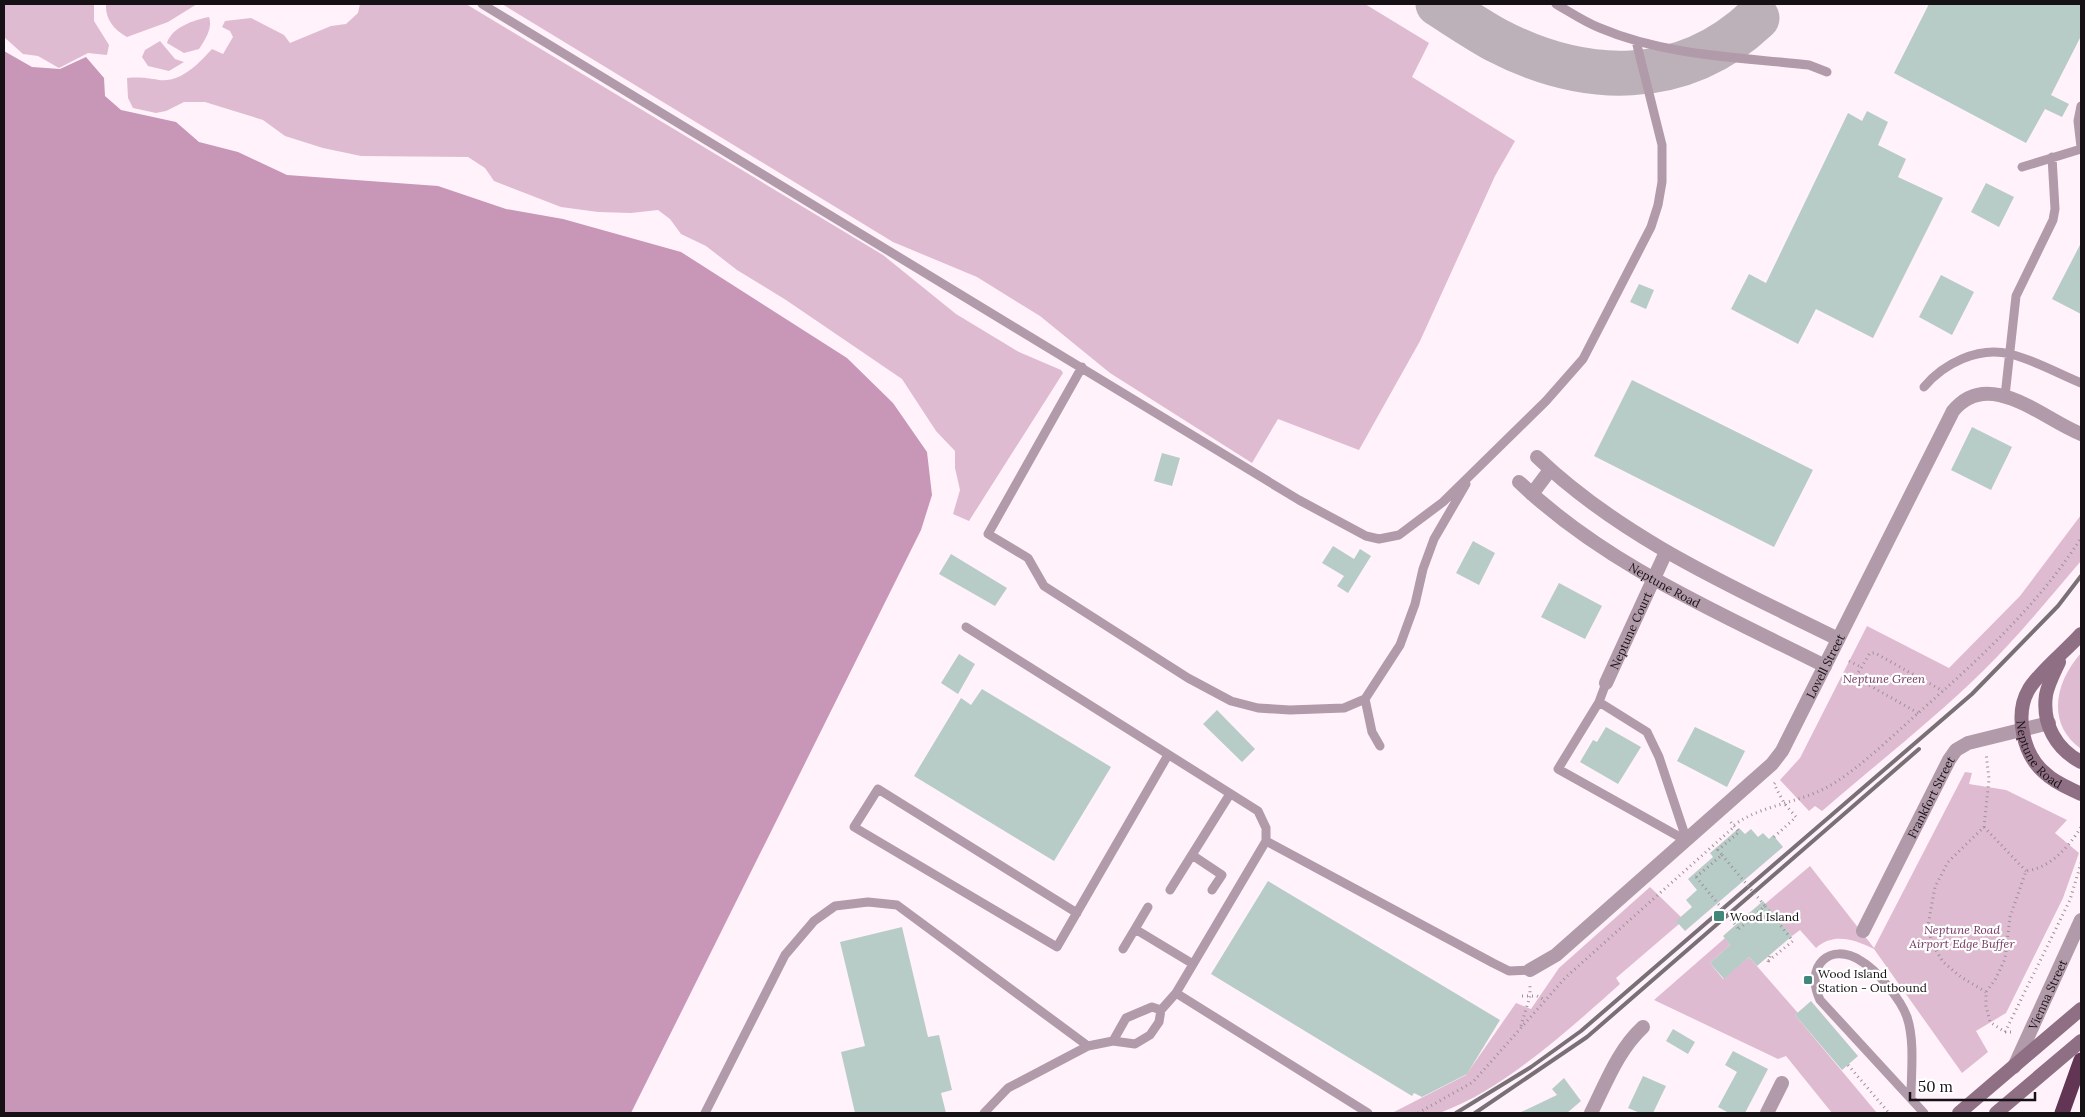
<svg xmlns="http://www.w3.org/2000/svg" width="2085" height="1117" viewBox="0 0 2085 1117" font-family="Lora,serif">
<rect width="100%" height="100%" fill="#fff2fa"/>
<path fill="#dfbbd1" d="M4,4H94V21L109,45L107,55L88,53L59,68L38,56L23,54L4,37Z
M106,4H197L168,22L127,37C114,30 105,19 106,4Z
M360,4H466L883,255L956,314L1019,352L1061,370L1063,373L969,521L953,514L960,490L955,468V451L936,431L902,379L786,300L737,270L706,246L681,234L670,219L658,210L631,213L598,212L561,207L494,181L485,168L468,157L361,156L323,148L285,136L263,120L205,102H184L166,111L156,113L133,108L128,98L127,78C141,77 146,78 159,80C181,83 199,63 212,49L223,54L233,37L230,31L222,27L225,21L251,18L284,35L290,43L331,26L346,24L358,13Z
M502,4H1365L1429,43L1412,77L1515,141L1495,176L1420,341L1359,450L1278,419L1252,463L1110,373L1040,316L977,277L893,242Z
M209,17C213,28 205,40 199,49L184,53L167,43C172,27 194,20 209,17Z
M160,41L175,59L184,62L169,71L148,66L142,57L145,50Z
M2081,515V561C2049,598 2018,637 1983,671C1932,721 1875,765 1822,811L1815,806L1809,811L1780,780L1800,758L1867,626L1949,668L2020,596Z
M2081,653V749C2045,723 2056,681 2081,653Z
M1965,772L1972,773L1969,784L2006,790L2067,820L2055,833L2079,853L2063,898L2006,1013L1976,1031L1988,1052L1962,1073L1874,949C1855,940 1834,932 1816,948L1800,930L1792,936L1765,904L1810,866L1874,948Z
M1650,887L1681,917L1679,924L1616,978L1620,984C1572,1027 1503,1090 1442,1112C1429,1117 1407,1113 1392,1113L1466,1075L1516,1003L1531,1009L1559,968Z
M1725,938L1730,945L1710,963L1723,979L1749,957L1798,1013L1795,1015L1877,1113H1832L1786,1056L1778,1059L1654,1000Z"/>
<path fill="#c896b6" d="M4,51L32,67L60,69L86,57L104,78L105,96L121,110L176,122L199,142L238,152L287,175L438,186L506,209L563,219L681,252L847,358L893,403L927,452L932,495L921,530L631,1113H4Z"/>
<g fill="none" stroke-linecap="round" stroke-linejoin="round">
<path stroke="#bcb1b8" stroke-width="45" d="M1438,4C1457,16 1476,29 1496,40C1584,86 1682,89 1757,18"/>
</g>
<path fill="#b7cbc7" d="M1929,4H2081V36L2051,95L2069,104L2062,117L2045,109L2026,143L1894,73Z
M1867,111L1888,122L1878,145L1906,159L1898,177L1943,198L1873,338L1816,309L1798,344L1731,309L1749,274L1766,283L1848,113L1862,121Z
M1986,183L2014,197L1999,227L1971,212Z
M2081,243V314L2052,299Z
M1941,275L1974,292L1952,335L1919,317Z
M1639,284L1654,290L1646,309L1630,302Z
M1632,380L1813,470L1774,547L1594,456Z
M1972,427L2012,447L1991,490L1951,470Z
M1162,453L1180,458L1172,486L1154,481Z
M1473,541L1495,553L1479,585L1456,573Z
M1333,546L1354,559L1360,549L1371,556L1348,593L1337,586L1344,576L1322,563Z
M951,554L1007,588L995,606L939,574Z
M1559,583L1602,606L1585,639L1541,617Z
M959,654L975,664L958,694L941,683Z
M982,689L1111,767L1054,861L914,776L961,698L971,705Z
M1217,710L1255,749L1242,762L1203,724Z
M1606,727L1641,747L1618,784L1580,762L1593,740L1597,742Z
M1695,727L1745,751L1727,787L1677,761Z
M1739,828L1745,834L1751,829L1758,837L1763,833L1769,839L1773,835L1783,847L1685,931L1676,921L1692,907L1686,900L1697,890L1688,879L1713,857L1710,853Z
M1268,881L1500,1020L1467,1074L1422,1097L1414,1093L1412,1096L1211,974Z
M1763,901L1792,936L1757,966L1749,957L1724,979L1710,963L1730,945L1723,936Z
M902,927L928,1037L939,1035L952,1090L941,1093L946,1113H855L841,1052L865,1046L840,942Z
M1811,1001L1858,1056L1842,1070L1795,1015Z
M1673,1029L1695,1042L1688,1054L1666,1041Z
M1733,1051L1768,1069L1745,1113H1729L1718,1107L1737,1072L1725,1065Z
M1643,1076L1666,1086L1653,1113H1640L1628,1108Z
M1564,1078L1581,1101L1567,1113H1519L1557,1095L1552,1089Z"/>
<g fill="none" stroke-linecap="round" stroke-linejoin="round">
<path stroke="#9b9197" stroke-width="3" stroke-dasharray="1 4" stroke-linecap="butt" d="M1849,661L1861,667
M1918,713L1860,680L1858,673L1870,653H1875L1943,691
M1734,825C1763,804 1801,803 1831,785C1862,766 1889,739 1916,715C1977,661 2037,607 2081,538
M1984,827L2026,871
M1774,837L1796,817L1784,803L1774,784L1776,782
M1696,877L1722,855L1718,850L1739,832L1729,820
M1739,929L1765,906L1793,941L1767,962
M1768,962L1771,953
M1986,992L1961,977L1943,962L1932,944L1928,925L1935,887L1948,862L1984,827L1989,779L1986,753
M1522,996H1537L1545,1000
M1521,1026L1530,996V983
M2005,1032L2070,900L2081,863
M2011,1032H2005L1990,1022L1986,1006V992L1995,980L2005,959L2010,917L2026,871C2050,868 2069,847 2081,827
M1848,1065L1889,1113
M1418,1113L1473,1082L1566,977L1735,826"/>
<path stroke="#b19aa9" stroke-width="9" d="M482,4L1299,500L1366,536L1379,539L1399,535L1443,502L1546,401L1583,359L1651,227L1658,205L1662,182V145L1636,41
M1556,4C1570,12 1585,22 1600,28C1666,56 1738,57 1809,65L1827,72
M2081,106L2078,121L2081,147
M2022,167L2081,149
M1082,367L988,534L1028,558L1044,586L1188,678L1231,701L1258,708L1290,710L1344,708L1365,699L1400,645L1415,604L1423,569L1434,539L1466,484
M1924,387C1943,364 1978,346 2010,354C2032,359 2059,374 2081,383
M2005,396L2016,296L2053,220L2055,209L2052,157
M966,627L1258,811L1266,828V841L1176,993L1161,1010L1159,1022L1150,1035L1135,1044L1113,1041L1088,1046L1008,1088L984,1113
M1606,683L1599,702L1558,769L1687,841
M1365,699L1372,732L1380,746
M1599,702L1647,732L1659,757L1687,841
M1266,841L1493,963L1509,971L1530,970
M1192,855L1222,875L1212,890
M1170,890L1230,794
M1148,907L1135,929L1193,964
M1077,913L878,789L854,827L1057,947L1168,755
M1123,949L1135,929
M1176,993L1368,1113
M1113,1041L1126,1018L1152,1007L1161,1010
M1911,1098C1911,1073 1915,1041 1907,1017C1901,1000 1877,970 1861,961C1830,941 1804,966 1820,1000L1924,1113
M705,1113L785,955L814,921L835,906L868,902L897,905L1088,1046"/>
<g stroke="#b19aa9" stroke-width="14">
<path d="M1537,457C1623,539 1733,587 1838,639"/>
<path id="s1" d="M1519,482C1606,565 1718,612 1825,666"/>
<path d="M1532,494L1550,470"/>
<path id="s2" d="M1606,683L1666,552"/>
<path id="s3" d="M1863,931L1949,760L1956,750L1968,743L2049,723"/>
<path id="s4" d="M1530,970L1556,955L1772,764L1782,751L1953,411C1989,367 2043,419 2081,434"/>
<path d="M1591,1113C1606,1083 1618,1050 1643,1027"/>
<path d="M1767,1113L1782,1083"/>
</g>
<path stroke="#b19aa9" stroke-width="14" id="s5" d="M2014,1067L2081,920"/>
<g stroke="#8f6f84" stroke-width="14">
<path id="s6" d="M2081,634C2066,651 2041,670 2029,689C2014,714 2023,755 2045,773C2055,783 2069,788 2081,794"/>
<path d="M2059,662C2054,673 2048,684 2046,695C2042,724 2056,749 2081,762"/>
<path d="M1959,1113L2081,1009"/>
<path d="M1996,1113L2081,1041"/>
</g>
<path stroke="#613553" stroke-width="15" d="M2062,1113L2081,1060"/>
<path stroke="#787075" stroke-width="4" d="M1456,1113L1531,1067L1581,1031L1972,694L2058,606L2081,576
M1475,1113L1587,1037L1919,749"/>
<path stroke="#9b9197" stroke-width="3" stroke-dasharray="1 4" stroke-linecap="butt" d="M1722,855L1765,906
M1696,877L1739,929"/>
</g>
<g fill="#42877b" stroke="#fff" stroke-width="2">
<rect x="1713" y="910" width="12" height="12" rx="2.5"/>
<rect x="1803" y="975" width="10" height="10" rx="2.5"/>
</g>
<g text-anchor="middle" dominant-baseline="central" stroke-width="4.5" stroke-linejoin="round" paint-order="stroke">
<g font-size="12" fill="#161114" stroke="#fff">
<text stroke="none"><textPath href="#s1" startOffset="179">Neptune Road</textPath></text>
<text stroke="none"><textPath href="#s2" startOffset="58">Neptune Court</textPath></text>
<text stroke="none"><textPath href="#s4" startOffset="430">Lovell Street</textPath></text>
<text stroke="none"><textPath href="#s6" startOffset="148">Neptune Road</textPath></text>
<text stroke="none"><textPath href="#s3" startOffset="150">Frankfort Street</textPath></text>
<text stroke="none"><textPath href="#s5" startOffset="80">Vienna Street</textPath></text>
</g>
<g font-size="12" font-style="italic" fill="#753662" stroke="#fff">
<text x="1884" y="678">Neptune Green</text>
<text x="1962" y="929">Neptune Road<tspan x="1962" dy="14">Airport Edge Buffer</tspan></text>
</g>
<g font-size="12" fill="#161114" stroke="#fff" text-anchor="start">
<text x="1730" y="916">Wood Island</text>
<text x="1818" y="973">Wood Island<tspan x="1818" dy="14">Station - Outbound</tspan></text>
</g>
</g>
<rect width="2085" height="1117" fill="none" stroke="#161114" stroke-width="10"/>
<path d="M1910 1092v8h125v-8" fill="none" stroke="#161114" stroke-width="2.5"/>
<text x="1918" y="1092" font-size="15" fill="#161114" stroke="#ffffff" stroke-width="4" paint-order="stroke">50 m</text>
</svg>
